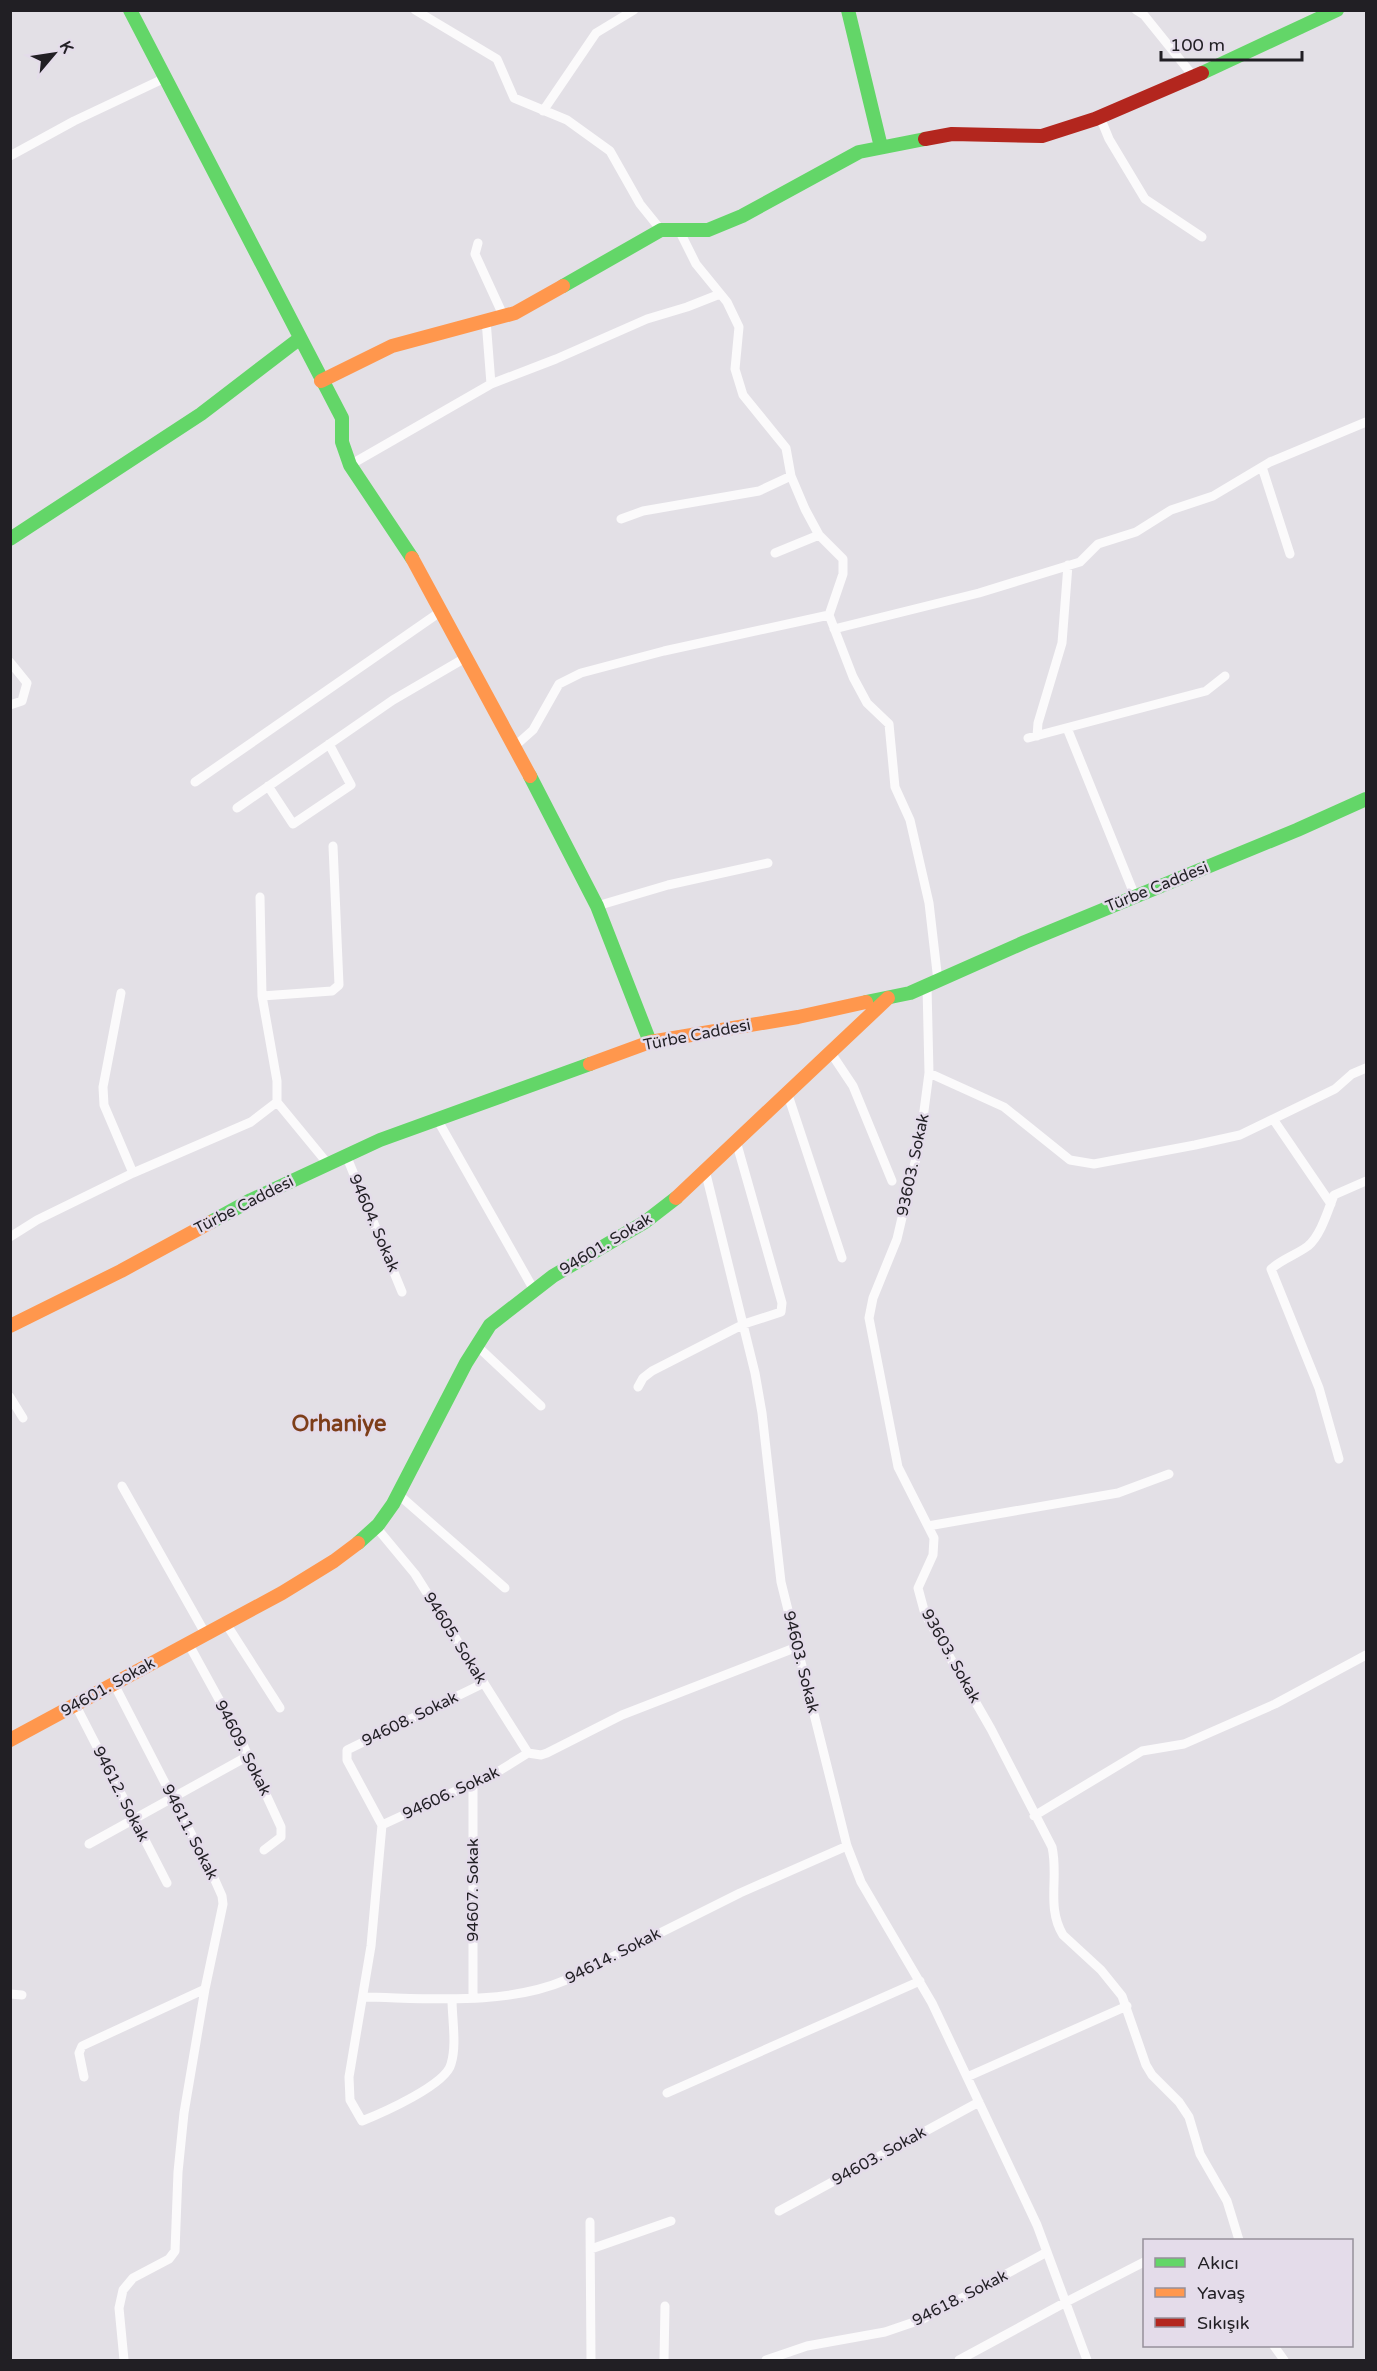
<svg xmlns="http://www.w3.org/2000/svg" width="1377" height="2371" viewBox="0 0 1377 2371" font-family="'Varela Round',sans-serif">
<rect width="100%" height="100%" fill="#e3e0e6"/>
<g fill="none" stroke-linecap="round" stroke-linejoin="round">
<path stroke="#fbfafb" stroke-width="9" d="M415,10L497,59L514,98L567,120L610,151L640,204L661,230
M1136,10L1144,15L1194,77
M543,111L596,33L634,10
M1100,117L1109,139L1145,199L1202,237
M10,156L74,121L165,78
M679,230L696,264L727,302L739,327L735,369L743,395L786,448L791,476L805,509L819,535L843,559V574L829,615L853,677L867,703L889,724L895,787L910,820L929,903L938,981
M478,243L475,254L503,315
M486,320L491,384
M350,465L491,384L556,359L647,319L687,307L720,294
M1262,467L1290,554
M621,519L643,511L759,491L791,476
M775,553L819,535
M834,629L979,593L1080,562L1098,544L1136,532L1171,510L1213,496L1270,462L1366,422
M10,662L27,683L22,701L10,705
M1067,728L1135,896
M1037,736L1038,723L1062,643L1068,565
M1028,738L1206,691L1225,676
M515,746L533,730L559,684L581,673L664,651L829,615
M195,782L440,612
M268,786L293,824L351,785L329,744
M237,808L393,700L465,658
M260,897L262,996L277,1081V1102L328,1164
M597,906L668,885L768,863
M927,986L929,1073L920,1141L897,1239L873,1298L869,1318L898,1467L934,1538L933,1555L918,1588L925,1614L991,1729L1052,1847C1059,1877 1046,1907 1063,1935L1101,1970L1122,1996L1146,2065L1152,2075L1179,2102L1189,2117L1200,2154L1227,2201L1239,2240
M121,993L103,1087L104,1105L133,1173
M262,996L332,991L339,985L333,846
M831,1053L853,1086L892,1181
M929,1073L1004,1107L1070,1160L1094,1164L1195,1145L1240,1135L1335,1089L1352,1074L1366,1068
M787,1092L842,1258
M437,1119L534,1290
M1273,1119L1331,1204
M346,1155L402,1292
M705,1170L755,1373L762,1413L781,1582L847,1846L861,1882L932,2003L1037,2225L1087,2360
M10,1237L37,1220L133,1173L251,1122L277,1102
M476,1345L541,1406
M638,1387L643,1378L652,1371L744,1324L781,1312L782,1303L736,1141
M10,1397L23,1418
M1339,1459L1319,1388L1271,1269C1282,1259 1296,1255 1308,1246C1321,1235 1328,1210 1334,1195L1366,1181
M122,1486L205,1633
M399,1495L505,1588
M928,1526L1118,1493L1169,1474
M376,1527L415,1574L528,1753
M225,1622L280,1708
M188,1643L238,1734L281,1827V1837L264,1850
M114,1684L214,1878L222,1896L223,1904L205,1989L184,2113L178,2172L175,2251L169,2259L133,2278L123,2290L119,2308L124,2360
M75,1704L167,1883
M473,1783V1998
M1034,1816L1142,1751L1184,1744L1275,1704L1366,1655
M382,1825L347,1760V1750L484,1683
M89,1844L248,1756
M10,1994L22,1995
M363,1997C428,1998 505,2006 566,1980L740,1893L847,1846
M452,1999C452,2019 457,2045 451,2064C446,2085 382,2113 362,2121L350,2100L349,2077L371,1946L382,1825L499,1771L528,1753L541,1755L547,1753L622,1715L797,1647
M84,2077L79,2053L82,2046L205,1989
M967,2077L1127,2006
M667,2093L920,1981
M779,2211L979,2102
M590,2222L591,2360
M591,2249L671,2221
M1274,2346L1284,2360
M664,2360L665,2306
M766,2360L807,2346L885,2332L923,2319L1047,2252
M959,2360L1066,2302L1144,2262"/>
<path stroke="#63d668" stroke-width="14" d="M130,10L342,418V442L350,465L412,558
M848,10L881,147
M1202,73L1337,10
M563,286L661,230H708L742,216L859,152L925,139
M10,539L201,414L299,339
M530,776L597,906L650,1042
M866,1002L910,993L1025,942L1297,830L1366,799
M211,1222L251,1200L380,1140L590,1064
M358,1543L378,1525L393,1504L466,1363L490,1325L553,1276L645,1222L676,1198"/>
<path stroke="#ff974d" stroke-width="14" d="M321,381L392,346L515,313L563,286
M412,558L530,776
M590,1064L650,1042L798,1017L866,1002
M676,1198L888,998
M10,1326L121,1271L211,1222
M10,1740L282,1593L334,1561L358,1543"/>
<path stroke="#b3261e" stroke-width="14" d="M925,139L952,134L1042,136L1095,119L1202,73"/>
</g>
<g text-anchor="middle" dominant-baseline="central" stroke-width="5" stroke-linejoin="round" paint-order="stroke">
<g font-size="16" fill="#211f24" stroke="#e4dcea">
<text transform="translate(1157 887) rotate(-22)">Türbe Caddesi</text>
<text transform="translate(697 1035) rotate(-11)">Türbe Caddesi</text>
<text transform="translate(913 1165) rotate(-78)">93603. Sokak</text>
<text transform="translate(244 1205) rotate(-27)">Türbe Caddesi</text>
<text transform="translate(374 1223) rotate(67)">94604. Sokak</text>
<text transform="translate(606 1244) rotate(-31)">94601. Sokak</text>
<text transform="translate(455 1638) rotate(58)">94605. Sokak</text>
<text transform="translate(951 1656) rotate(61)">93603. Sokak</text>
<text transform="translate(801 1662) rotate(76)">94603. Sokak</text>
<text transform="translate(108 1687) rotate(-29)">94601. Sokak</text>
<text transform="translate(410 1719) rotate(-26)">94608. Sokak</text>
<text transform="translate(243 1748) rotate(63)">94609. Sokak</text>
<text transform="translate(451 1793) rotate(-25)">94606. Sokak</text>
<text transform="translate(121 1794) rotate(63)">94612. Sokak</text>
<text transform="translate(190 1832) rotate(63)">94611. Sokak</text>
<text transform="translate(473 1890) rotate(-90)">94607. Sokak</text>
<text transform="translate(613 1956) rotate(-27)">94614. Sokak</text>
<text transform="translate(879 2156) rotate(-29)">94603. Sokak</text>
<text transform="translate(960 2298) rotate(-27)">94618. Sokak</text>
</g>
<g font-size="22" font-weight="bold" fill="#7d3e19" stroke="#e4dcea">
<text x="339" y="1424">Orhaniye</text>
</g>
</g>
<rect width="1377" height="2371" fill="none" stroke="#211f24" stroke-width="24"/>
<rect x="1143" y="2239" width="210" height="108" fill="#e4dcea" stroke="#96909b" stroke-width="1.5"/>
<rect x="1155" y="2258" width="30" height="9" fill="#63d668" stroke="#96909b" stroke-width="1.5"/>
<text x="1197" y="2269" font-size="18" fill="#211f24">Akıcı</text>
<rect x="1155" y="2288" width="30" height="9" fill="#ff974d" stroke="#96909b" stroke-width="1.5"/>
<text x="1197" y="2299" font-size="18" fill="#211f24">Yavaş</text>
<rect x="1155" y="2318" width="30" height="9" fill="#b3261e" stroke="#96909b" stroke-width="1.5"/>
<text x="1197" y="2329" font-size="18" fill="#211f24">Sıkışık</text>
<g transform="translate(54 54) rotate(61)" stroke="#e4dcea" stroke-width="4.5" paint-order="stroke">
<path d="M0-4.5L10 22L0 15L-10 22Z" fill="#211f24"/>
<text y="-9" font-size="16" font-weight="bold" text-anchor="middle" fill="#211f24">K</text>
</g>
<path d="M1161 51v9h141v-9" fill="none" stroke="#211f24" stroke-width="3"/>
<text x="1170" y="51" font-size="18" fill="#211f24" stroke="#e4dcea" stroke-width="4.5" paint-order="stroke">100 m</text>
</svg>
